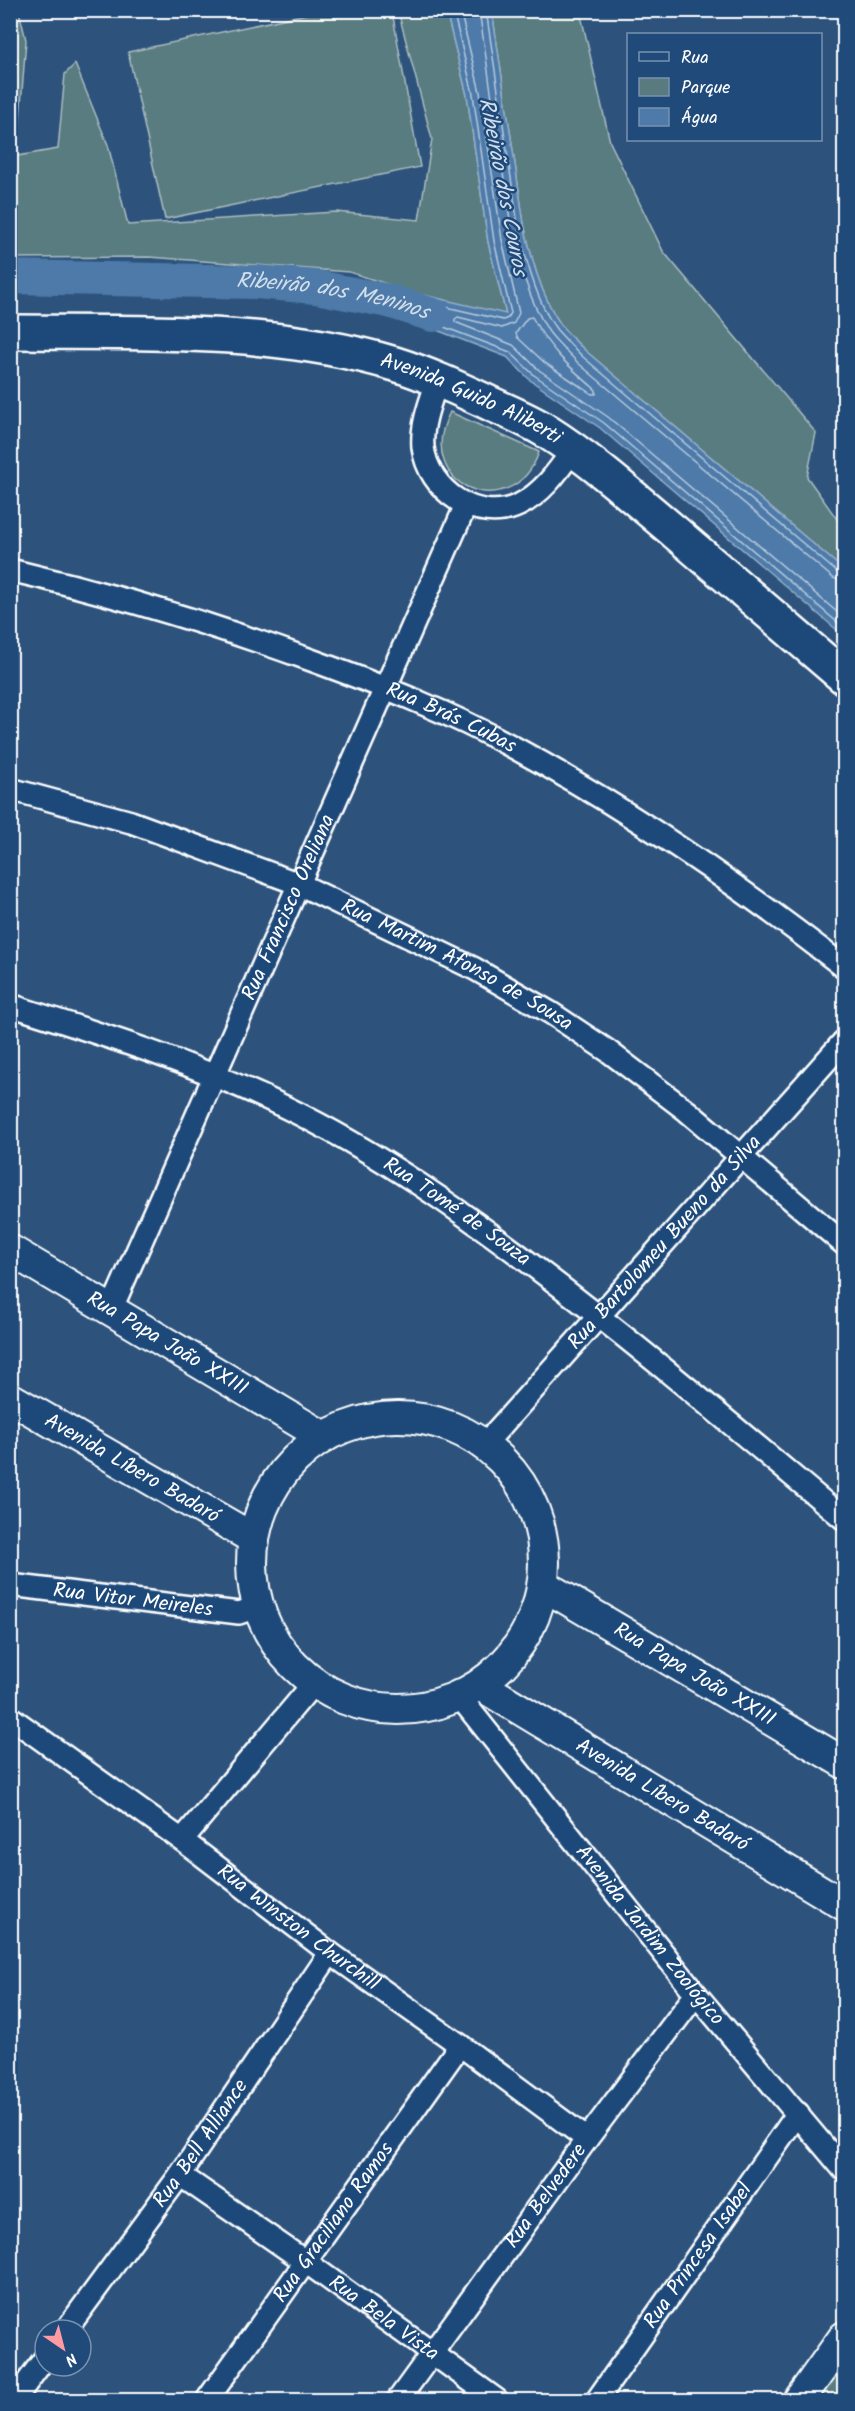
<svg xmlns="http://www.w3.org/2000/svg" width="855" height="2411" viewBox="0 0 855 2411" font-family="Kalam,sans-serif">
<rect width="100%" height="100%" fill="#2d537d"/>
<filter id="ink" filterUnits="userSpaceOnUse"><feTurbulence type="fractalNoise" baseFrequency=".0167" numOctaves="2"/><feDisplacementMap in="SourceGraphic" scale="12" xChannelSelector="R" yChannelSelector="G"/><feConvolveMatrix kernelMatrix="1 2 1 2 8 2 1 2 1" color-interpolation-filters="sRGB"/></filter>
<g filter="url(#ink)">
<path fill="#597b80" stroke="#acbdc0" stroke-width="1.5" d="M325,10L392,11L420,167L165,219L128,52Z
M10,11H19L26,40L17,156L58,149L65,74L75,64L108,145L128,225L336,212L419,220L432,139L398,11H446L467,95L488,242L506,315L419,294L349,272L149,257L11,258Z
M492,11H580L610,142L663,251L816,433L807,477L844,529V570L587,352C578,343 568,335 561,325C541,296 531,257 524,224Z
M450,412L539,452C513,527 411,487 450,412Z
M844,2354V2400H811Z"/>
<path fill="#4d7aa9" stroke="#94afcb" stroke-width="1.5" d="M446,11H492L524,224C531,257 541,296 561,325C568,335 578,344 587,352L844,570V636L600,428L530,380L507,357L426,326L389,301L419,294L506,314L488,242L467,95Z"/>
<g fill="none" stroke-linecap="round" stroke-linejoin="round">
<path stroke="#b8cadd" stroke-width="1.5" d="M453,10L473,94L494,241L511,313L508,318L503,320L420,301L410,303L409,307L428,321L510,352L534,375L604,423L844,628
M460,10L480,92L502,240L519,313L514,323L502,328L458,317L455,319V322L513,345L539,370L608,417L844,618
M479,10L511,227C519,262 529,301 549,332C557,343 569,353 578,363L833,578L844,582
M486,10L518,225C525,257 537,304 557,330C565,339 574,348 583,357L838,573L844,574
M532,317C550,350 568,366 596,390V394H592L545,363L517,337L516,333L527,318Z"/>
<path stroke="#4d7aa9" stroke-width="34" id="s1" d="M10,277L256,282L316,287L389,301L433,315"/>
<defs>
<g id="street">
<path d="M438,379C431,400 421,424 423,447C428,490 477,525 519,505C543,493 558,471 573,450"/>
<path id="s2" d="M10,570C113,594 212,624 311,660C380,685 449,712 513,747C630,810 740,886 844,967"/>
<path id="s3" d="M10,789L131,822L299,884L475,969L551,1013L608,1051L687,1111L844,1244"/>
<path id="s4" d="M10,1005C104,1035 197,1064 285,1107C378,1152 463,1212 544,1274C647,1352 745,1436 844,1519"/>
<path id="s5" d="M111,1310L466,505"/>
<path id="s6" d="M485,1444L844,1041"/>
<path id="s7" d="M10,1585L239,1613L257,1607"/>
<path id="s8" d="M459,1696L696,1994L844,2170"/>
<path id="s9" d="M10,1717L182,1840L330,1953L460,2045L587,2139"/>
<path d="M182,1840L313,1684"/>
<path id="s10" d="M180,2175L306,2262L497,2400"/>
<path id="s11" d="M66,2330L180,2175L330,1953"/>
<path d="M14,2400L45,2358"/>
<path id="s12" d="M207,2400L460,2045"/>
<path id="s13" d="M398,2400L587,2139L696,1994"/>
<path id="s14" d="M597,2400L798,2113"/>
</g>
<g id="secondary">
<path id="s15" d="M10,1250L324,1437"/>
<path id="s16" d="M10,1398L254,1539"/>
<circle cx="398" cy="1563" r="146"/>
<path id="s17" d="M543,1585L844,1763"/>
<path id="s18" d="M480,1685L844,1905"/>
<path d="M799,2400L844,2337"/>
</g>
<g id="primary">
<path id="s19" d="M10,332C138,333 272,327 395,364C427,374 457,388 487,402C506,411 527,419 546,431C592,460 634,498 676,533C732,581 788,629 844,677"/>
</g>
</defs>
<use href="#street" stroke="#fff" stroke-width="26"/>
<use href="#secondary" stroke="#fff" stroke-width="34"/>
<use href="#primary" stroke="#fff" stroke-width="38"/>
<use href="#street" stroke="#1f4a7a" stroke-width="21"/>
<use href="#secondary" stroke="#1f4a7a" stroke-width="30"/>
<use href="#primary" stroke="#1f4a7a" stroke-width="33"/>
</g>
</g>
<g text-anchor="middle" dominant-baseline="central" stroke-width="5" stroke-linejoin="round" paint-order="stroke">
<g font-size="21" fill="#fff" stroke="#1f4a7a">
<text stroke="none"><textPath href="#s19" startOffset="471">Avenida Guido Aliberti</textPath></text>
<text stroke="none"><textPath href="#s2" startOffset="466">Rua Brás Cubas</textPath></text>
<text stroke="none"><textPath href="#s5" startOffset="440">Rua Francisco Oreliana</textPath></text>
<text stroke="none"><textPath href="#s3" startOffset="482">Rua Martim Afonso de Sousa</textPath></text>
<text stroke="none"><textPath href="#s4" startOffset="495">Rua Tomé de Souza</textPath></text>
<text stroke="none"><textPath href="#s6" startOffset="270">Rua Bartolomeu Bueno da Silva</textPath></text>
<text stroke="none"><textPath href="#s15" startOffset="183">Rua Papa João XXIII</textPath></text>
<text stroke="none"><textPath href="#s16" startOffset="141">Avenida Líbero Badaró</textPath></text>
<text stroke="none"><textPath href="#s7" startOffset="124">Rua Vitor Meireles</textPath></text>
<text stroke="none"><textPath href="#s17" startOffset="176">Rua Papa João XXIII</textPath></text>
<text stroke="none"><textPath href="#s18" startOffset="213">Avenida Líbero Badaró</textPath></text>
<text stroke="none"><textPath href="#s9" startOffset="357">Rua Winston Churchill</textPath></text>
<text stroke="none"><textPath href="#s8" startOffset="306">Avenida Jardim Zoológico</textPath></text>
<text stroke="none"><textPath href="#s11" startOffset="230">Rua Bell Alliance</textPath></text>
<text stroke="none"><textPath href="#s13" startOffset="252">Rua Belvedere</textPath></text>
<text stroke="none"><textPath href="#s12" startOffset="218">Rua Graciliano Ramos</textPath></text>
<text stroke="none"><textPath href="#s14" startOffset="176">Rua Princesa Isabel</textPath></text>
<text stroke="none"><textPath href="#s10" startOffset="249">Rua Bela Vista</textPath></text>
</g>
<g font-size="22" font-style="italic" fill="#d2deea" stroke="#1f4a7a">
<text transform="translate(502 187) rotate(79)">Ribeirão dos Couros</text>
<text stroke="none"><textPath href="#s1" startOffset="324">Ribeirão dos Meninos</textPath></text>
</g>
</g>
<rect width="855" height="2411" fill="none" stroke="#1f4a7a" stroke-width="36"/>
<rect x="18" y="18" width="819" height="2375" fill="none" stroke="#fff" stroke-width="2" filter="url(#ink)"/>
<rect x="627" y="33" width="195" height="108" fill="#1f4a7a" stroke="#7992af" stroke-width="1.5"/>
<rect x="639" y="52" width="30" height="9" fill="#1f4a7a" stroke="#7992af" stroke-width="1.5"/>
<text x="681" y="63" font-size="18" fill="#ffffff">Rua</text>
<rect x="639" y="78" width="30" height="18" fill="#597b80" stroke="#7992af" stroke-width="1.5"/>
<text x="681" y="93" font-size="18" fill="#ffffff">Parque</text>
<rect x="639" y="108" width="30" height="18" fill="#4d7aa9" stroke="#7992af" stroke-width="1.5"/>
<text x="681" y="123" font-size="18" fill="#ffffff">Água</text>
<g transform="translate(63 2348) rotate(145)"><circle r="28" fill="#1f4a7a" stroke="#7992af" stroke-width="1.5"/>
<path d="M0-4.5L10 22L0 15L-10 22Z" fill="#ff9aa2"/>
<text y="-9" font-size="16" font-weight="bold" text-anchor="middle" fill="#ffffff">N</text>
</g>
</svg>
